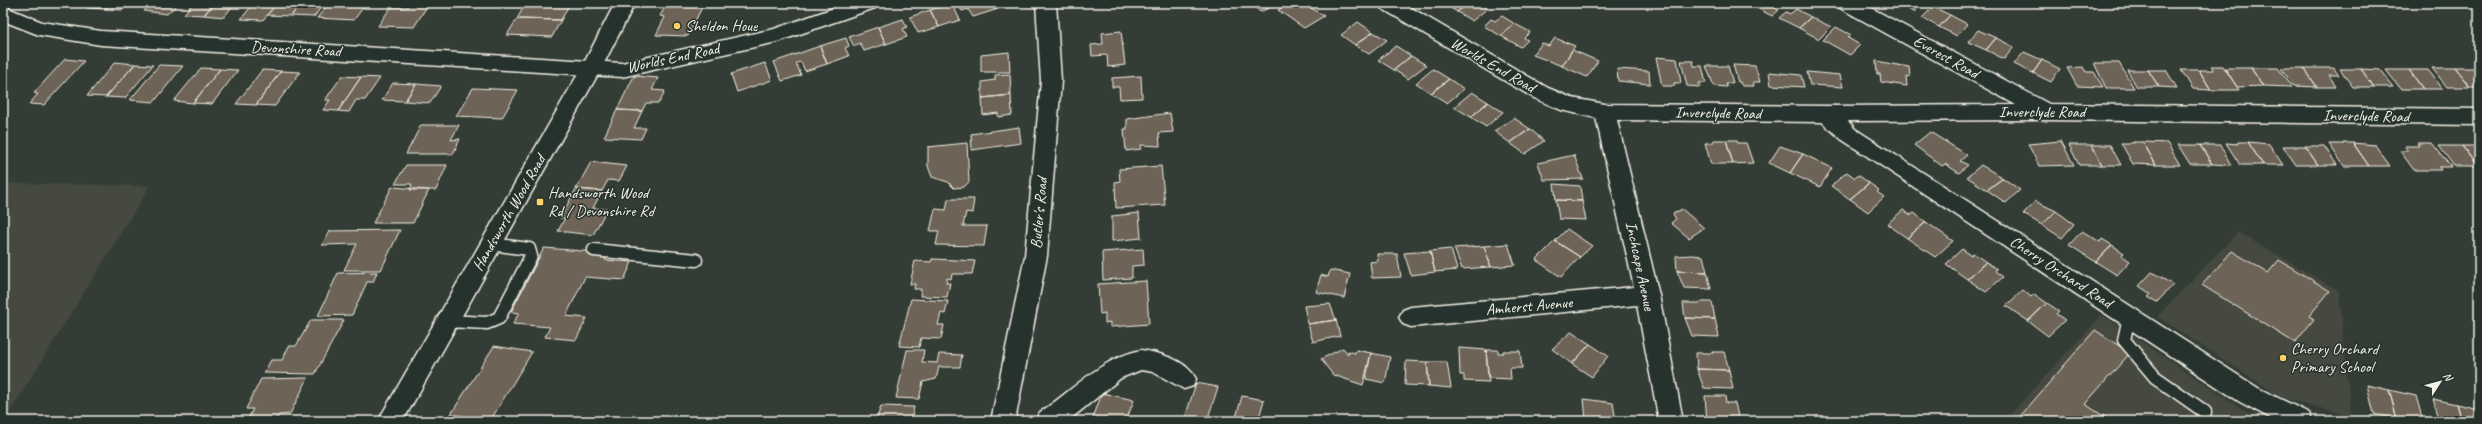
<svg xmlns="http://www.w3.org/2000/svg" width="2482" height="424" viewBox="0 0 2482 424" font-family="Caveat,sans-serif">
<rect width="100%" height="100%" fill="#343d35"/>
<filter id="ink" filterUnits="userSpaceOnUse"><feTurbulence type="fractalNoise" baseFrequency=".025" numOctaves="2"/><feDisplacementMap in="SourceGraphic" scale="8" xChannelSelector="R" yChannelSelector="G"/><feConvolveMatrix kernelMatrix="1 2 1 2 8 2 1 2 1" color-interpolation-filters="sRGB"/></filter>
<g filter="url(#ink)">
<path fill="#45493f" d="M3,183L150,186L5,420H3Z
M2238,232L2339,291L2351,416L2283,398L2157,317Z
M2102,315L2260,421H2004Z"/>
<path fill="#6d6456" stroke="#f4f1e8" d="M91,3H110L105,9L87,8Z
M110,3H129L123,10L105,9Z
M152,3H179L167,14L144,11Z
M193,3H214L204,15L184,14Z
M214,3H235L224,17L204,15Z
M254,3H277L263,20L241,19Z
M277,3H301L291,16L267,15Z
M301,3H324L314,17L291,16Z
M329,3H366L354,20L317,18Z
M410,3H429L414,27L378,26L391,7H407Z
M526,3H570L561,20L517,19Z
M672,3H704L688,36L656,35L665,17L660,16L666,5L670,6Z
M952,3L960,20L939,27L930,10Z
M957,3H991L995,10L973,17L968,9L962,11Z
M991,3H1016L995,10Z
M1251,3H1280L1260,12Z
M1289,3H1303L1324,16L1304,28L1278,10Z
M1443,3H1469L1457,12Z
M1469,3H1480L1488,8L1472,21L1457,12Z
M1753,3H1778L1773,7L1779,10L1772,16L1751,5Z
M1897,3H1923L1914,12Z
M1933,7L1950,15L1939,27L1922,18Z
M1796,9L1811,17L1799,28L1779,18L1786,12L1790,14Z
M930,10L939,27L918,33L910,17Z
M1950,15L1967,24L1957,36L1939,27Z
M1502,16L1515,24L1501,36L1484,26L1491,19L1495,21Z
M1811,17L1831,27L1819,39L1799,28Z
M517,19L561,20L552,37L507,35Z
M903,19L907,27L903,29L907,37L886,44L878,27Z
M1358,22L1373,32L1355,45L1341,35Z
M1515,24L1530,32L1524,38L1528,40L1521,47L1501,36Z
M878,27L886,44L864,51L860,43L854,46L849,37Z
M1836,27L1851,35L1848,38L1860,45L1850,55L1823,40Z
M1978,30L1996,38L1986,50L1968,42Z
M1121,31L1125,65L1108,67L1107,55L1092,56L1091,45L1103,44L1102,33Z
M1373,32L1387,40L1369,54L1355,45Z
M846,38L849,46L845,48L849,56L827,64L820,46Z
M1555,38L1575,46L1562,66L1533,55L1542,43L1549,46Z
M1996,38L2014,47L2004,59L1986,50Z
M820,46L827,64L805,71L801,62L796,63L801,75L782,81L774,62Z
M1396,46L1411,56L1394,70L1378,60Z
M1572,50L1598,61L1587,77L1562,66Z
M1009,52L1010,72H981V55Z
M2024,52L2042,60L2033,73L2014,64Z
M1411,56L1426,65L1408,79L1394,70Z
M1656,57L1677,59L1681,83H1674V86H1662Z
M65,59L84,61L44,105L29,104L38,94L34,93Z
M2042,60L2060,69L2051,82L2033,73Z
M1681,61H1693L1694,66H1702L1706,83H1699L1700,87L1687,86Z
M1876,61L1909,67L1910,77L1906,76L1907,86L1881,82L1880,74H1877Z
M115,62L135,64L106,97L87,96Z
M765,63L772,80L737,92L731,74Z
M2094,63H2119L2134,88H2106Z
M135,64L153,65L125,98L106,97Z
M159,65L183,66L154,102L130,100Z
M1733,65L1755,66L1760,82H1753L1754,86H1742L1740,82H1738Z
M1706,66H1728L1733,83H1726L1727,87L1714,86Z
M2211,66H2223L2239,90H2211L2199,70H2214Z
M2083,67L2086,72H2094L2103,87L2077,86L2067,68Z
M201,68L220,69L193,103L174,101Z
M2225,68H2251L2263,86L2237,87Z
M2251,68H2278L2292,87L2263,86Z
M2281,68H2304L2317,87L2294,86Z
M2304,68H2333L2339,75H2329L2336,87H2317Z
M2432,68H2455L2470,87H2447Z
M2455,68H2478L2479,87H2470Z
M220,69L238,70L212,104L193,103Z
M1433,69L1449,79L1431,93L1416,83Z
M1617,69L1649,71L1650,84L1618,81Z
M2340,69H2361L2374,87H2353Z
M2361,69L2380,70L2393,87H2374Z
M262,70L281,71L256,105L236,104Z
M2127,70H2148L2159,87H2137Z
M2148,70H2166L2177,88L2159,87Z
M2181,70H2199L2211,90L2193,89Z
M2386,70H2409L2423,89H2401Z
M2409,70H2428L2443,89H2423Z
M281,71L300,72L275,106L256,105Z
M1769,72L1801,75L1804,87L1771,85Z
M1807,72L1840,75L1843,87L1810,85Z
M1010,74L1011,95L982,98V82L995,80V75Z
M342,76L361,77L338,111L323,110L330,100H325Z
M634,76L658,78L652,90L665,91L659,103H646L642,111L617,110Z
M1141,76L1142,98L1120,99L1119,87H1112V78Z
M361,77L380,78L365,100H356L349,112L338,111Z
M1449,79L1464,89L1447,103L1431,93Z
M393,83L416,84L405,101L382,100Z
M416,84L441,86L430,103L405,101Z
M473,88L518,90L502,118L456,116Z
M1472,92L1488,102L1471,117L1454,107Z
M1011,95L1012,115L998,117V113L983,115L982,98Z
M1488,102L1503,112L1486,127L1471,117Z
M617,110L642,111L634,128H646L641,139L604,137Z
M1170,113L1173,132L1159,133L1160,146L1141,145V149L1126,151L1124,129H1127V119Z
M1514,118L1530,129L1510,143L1494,131Z
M421,125H459L451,140L460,139L453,154H406Z
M1019,127L1021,143L972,150L971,134Z
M1530,129L1544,141L1525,154L1510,143Z
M1930,132L1967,155L1960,161L1968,165L1959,173L1945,164L1942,166L1914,145Z
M1713,140H1726L1733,164H1711L1705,143H1713Z
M1726,140H1737L1738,143H1746L1753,163L1733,164Z
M2061,141L2074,165L2039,166L2028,144Z
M2133,142H2143L2156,165L2133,164L2121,143H2134Z
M2143,142L2167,143L2180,165H2156Z
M2238,142H2248L2263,165H2240L2226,143L2239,144Z
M2248,142L2269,144L2283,165H2263Z
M967,143L969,182L964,187L954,188L948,182L932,177L928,166V147Z
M2343,143H2353L2369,166H2344L2329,144H2344Z
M2353,143L2375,145L2390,166H2369Z
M2417,143H2432L2451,167H2439L2441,170H2414L2400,151H2408L2404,146H2419Z
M2069,145H2092L2102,165H2079Z
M2092,145H2110L2121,165H2102Z
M2178,145H2200L2212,164H2190Z
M2200,145H2220L2231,165L2212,164Z
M1780,146L1803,154L1790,173L1769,163Z
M2283,146H2305L2318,165H2296Z
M2305,146H2324L2337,165H2318Z
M2439,146H2462L2477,166H2454Z
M2462,146H2479V166H2477Z
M1803,154L1832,168L1820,187L1790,173Z
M1574,155L1583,179L1544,180L1538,163Z
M591,162L627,166L619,181L608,180L602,191L576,189Z
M406,165H447L436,190H410L412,184H395Z
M1981,165L2003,178L1987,190L1967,177Z
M1161,166L1165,205L1116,208L1115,182L1120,181L1119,169Z
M1847,172L1855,178L1858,175L1869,183L1850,199L1831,186Z
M2003,178L2020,190L2006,203L1987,190Z
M1869,183L1879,190L1877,192L1884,197L1868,212L1850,199Z
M1554,184L1580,186L1582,201L1556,200Z
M392,187L429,190L413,223H373Z
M576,189L602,191L593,208L607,209L593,235L558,231L565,218H560Z
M948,199H974L972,213L966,212L963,226H987L984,246L936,245L939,231H930L935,209L946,210Z
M1556,200L1582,201L1586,220L1559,219Z
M2035,201L2056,211L2042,225L2023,214Z
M1682,209L1704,228L1689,238L1671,223L1676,219L1673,214Z
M1903,210L1911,215L1914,213L1926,222L1907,238L1887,224Z
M2056,211L2074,224L2062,238L2042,225Z
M1139,213L1141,238L1112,241V216Z
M1926,222L1953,241L1935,257L1907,238Z
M1567,229L1592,246L1580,257L1555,241Z
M400,230L381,270H344L357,244L322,245L330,231Z
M2082,231L2100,242L2102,239L2112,245L2096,262L2069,245Z
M1555,241L1580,257L1561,277L1536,260Z
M1508,244L1515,265L1491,267L1484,246Z
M2112,245L2124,253L2121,255L2130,261L2117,275L2096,262Z
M1484,246L1491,267L1462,269L1454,248Z
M544,248L608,253L605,260L632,262L624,280L585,277L566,316L587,318L576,340L545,337L550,327L513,324L519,313L511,312Z
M1143,249L1144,265L1132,266V278L1103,280L1102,252Z
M1451,249L1457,270L1435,272L1430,251Z
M1962,249L1971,255L1973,253L1986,262L1967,279L1946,264Z
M1430,251L1435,272L1411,275L1404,253Z
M2232,251L2268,273L2279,260L2330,291L2309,316L2314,319L2295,343L2202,285Z
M1377,254H1397L1401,277L1372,278L1370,262L1378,261Z
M1692,255L1703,256L1707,272L1677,271L1676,256Z
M932,259L956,260L975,261L972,274H952L951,279L947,278L946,283H950L947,297L920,296L921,289H914L915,284H910L915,261L931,262Z
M1986,262L1997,269L1995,271L2003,277L1986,292L1967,279Z
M1330,270L1350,274L1344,298L1316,292L1321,275L1328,277Z
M1677,271L1707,272L1711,289L1684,288Z
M377,272L373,282H367L352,315L318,316L338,273Z
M2152,272L2173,285L2157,302L2148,297L2151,294L2139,286Z
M1146,281L1149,324L1110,327V322L1105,323V313L1100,314L1098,284Z
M2023,290L2031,297L2034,294L2047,303L2028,321L2006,306Z
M911,299L948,301L945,314L941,313L938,325H944L941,339L921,338L919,347L899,346Z
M1700,302H1712L1715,319L1685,318L1683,303H1700Z
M2047,303L2059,311L2056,314L2065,320L2048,336L2028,321Z
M1330,304L1336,320L1308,324L1304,306Z
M1685,318L1715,319L1719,337L1692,336Z
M311,320H344L315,374L264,373L271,360H282L289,346H296Z
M1336,320L1340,336L1313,342L1308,324Z
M2095,330L2130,353L2085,404L2111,421H2016Z
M1571,332L1590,344L1572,364L1552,349Z
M1590,344L1608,356L1592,377L1572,364Z
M494,346L532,352L490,421L451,414Z
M1343,348L1348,354V351L1355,353L1356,350L1371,353L1363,385L1333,375L1321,359Z
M1459,348L1486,350L1489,382L1464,381V375H1460Z
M907,350H924L922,362L937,363L939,354L962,355L960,367H939L936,379L923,382L919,399L896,398Z
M1486,350H1498V353H1504L1503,351H1520L1522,368H1510L1511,379L1488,378Z
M1712,352H1724L1729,370L1697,369L1696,353H1713Z
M1371,353L1390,357L1385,383L1366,379Z
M1406,361L1427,362L1429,386L1405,385Z
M1427,362H1447L1451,388L1429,386Z
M1697,369L1729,370L1733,389L1704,388Z
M308,378L290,414L279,415L275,421H247L253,409H246L261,379Z
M1196,383L1218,387L1207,421H1184Z
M2367,385L2389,390L2397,419L2374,414Z
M2389,390L2416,396L2423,421L2397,419Z
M1102,393L1134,400L1126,421H1092Z
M1242,396L1264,400L1258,421H1235Z
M1705,396H1725L1726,403H1735L1739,421H1707Z
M1584,399L1613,403L1616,421L1586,420Z
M2433,399L2456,404L2461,421H2440Z
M2456,404L2479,409V421H2461Z
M881,406L914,407L911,421H876Z"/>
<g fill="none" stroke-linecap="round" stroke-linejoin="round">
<defs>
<path id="lane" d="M594,250L696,260
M2129,317L2124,340L2155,377L2205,412
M447,321L487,323L499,318L531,256L529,249L491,244"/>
<path id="street" d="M848,3H878L875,8L777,42L622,77L101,45L39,35L3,21V6L42,22L101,31L622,63L774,29Z
M1036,3H1056L1061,81L1047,256L1015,421H991L1025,256L1041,81Z
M1378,3H1403L1548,88L1572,98L1605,104L1827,106L2016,105L1840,8L1837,3H1862L2049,104L2479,109V125L2046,120L1848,121L1855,129L2258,388L2309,413L2312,421H2276L2240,402L1841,139L1822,122L1617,120L1659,295L1683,421H1659L1637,305L1411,327L1403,324L1399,317L1403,310L1411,307L1634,287L1596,118L1561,110L1534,98L1381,8Z
M1141,350C1160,353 1187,360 1196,379L1193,386L1184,389L1153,372L1141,370L1121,378L1068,421H1036L1039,413C1074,390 1099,359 1141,350Z"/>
<path id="secondary" d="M615,3H635L602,67L403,421H378L582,67Z"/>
</defs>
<use href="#lane" stroke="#f4f1e8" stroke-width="15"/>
<use href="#street" stroke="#f4f1e8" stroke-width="3"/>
<use href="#secondary" stroke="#f4f1e8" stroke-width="3"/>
<use href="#lane" stroke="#26332d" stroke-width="12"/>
<use href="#street" fill="#26332d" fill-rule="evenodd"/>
<use href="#secondary" fill="#26332d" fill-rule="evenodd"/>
</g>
</g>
<g fill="#ffd166" stroke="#26332d" stroke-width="1.5">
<circle cx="677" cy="26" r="4"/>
<rect x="536" y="198" width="8" height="8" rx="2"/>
<circle cx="2283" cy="358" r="4"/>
</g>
<g text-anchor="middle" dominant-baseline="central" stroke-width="3" stroke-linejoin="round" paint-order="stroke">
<g font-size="16" fill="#f4f1e8" stroke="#26332d" text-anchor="start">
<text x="685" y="26">Sheldon Houe</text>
<text x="548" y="193">Handsworth Wood<tspan x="548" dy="18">Rd / Devonshire Rd</tspan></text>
<text x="2291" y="349">Cherry Orchard<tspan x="2291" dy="18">Primary School</tspan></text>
</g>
<g font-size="16" fill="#f4f1e8" stroke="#26332d">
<text transform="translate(296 49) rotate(3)">Devonshire Road</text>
<text transform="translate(1946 57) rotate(29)">Everest Road</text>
<text transform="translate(673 58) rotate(-12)">Worlds End Road</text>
<text transform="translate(1493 65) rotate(30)">Worlds End Road</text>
<text x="2042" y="112">Inverclyde Road</text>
<text transform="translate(1718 113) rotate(1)">Inverclyde Road</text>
<text transform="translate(2366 116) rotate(1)">Inverclyde Road</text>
<text transform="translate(509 213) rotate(-60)">Handsworth Wood Road</text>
<text transform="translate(1039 213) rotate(-85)">Butler's Road</text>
<text transform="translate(1640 266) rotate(78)">Inchcape Avenue</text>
<text transform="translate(2061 272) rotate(33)">Cherry Orchard Road</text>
<text transform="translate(1529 306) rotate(-5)">Amherst Avenue</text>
</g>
</g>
<rect width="2482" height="424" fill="none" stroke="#26332d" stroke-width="16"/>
<rect x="8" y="8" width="2466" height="408" fill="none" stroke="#f4f1e8" stroke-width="1.5" filter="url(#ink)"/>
<g transform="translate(2440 382) rotate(54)" stroke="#26332d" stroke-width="3" paint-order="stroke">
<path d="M0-3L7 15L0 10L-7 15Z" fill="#f4f1e8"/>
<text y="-6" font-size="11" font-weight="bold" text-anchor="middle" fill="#f4f1e8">N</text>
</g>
</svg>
